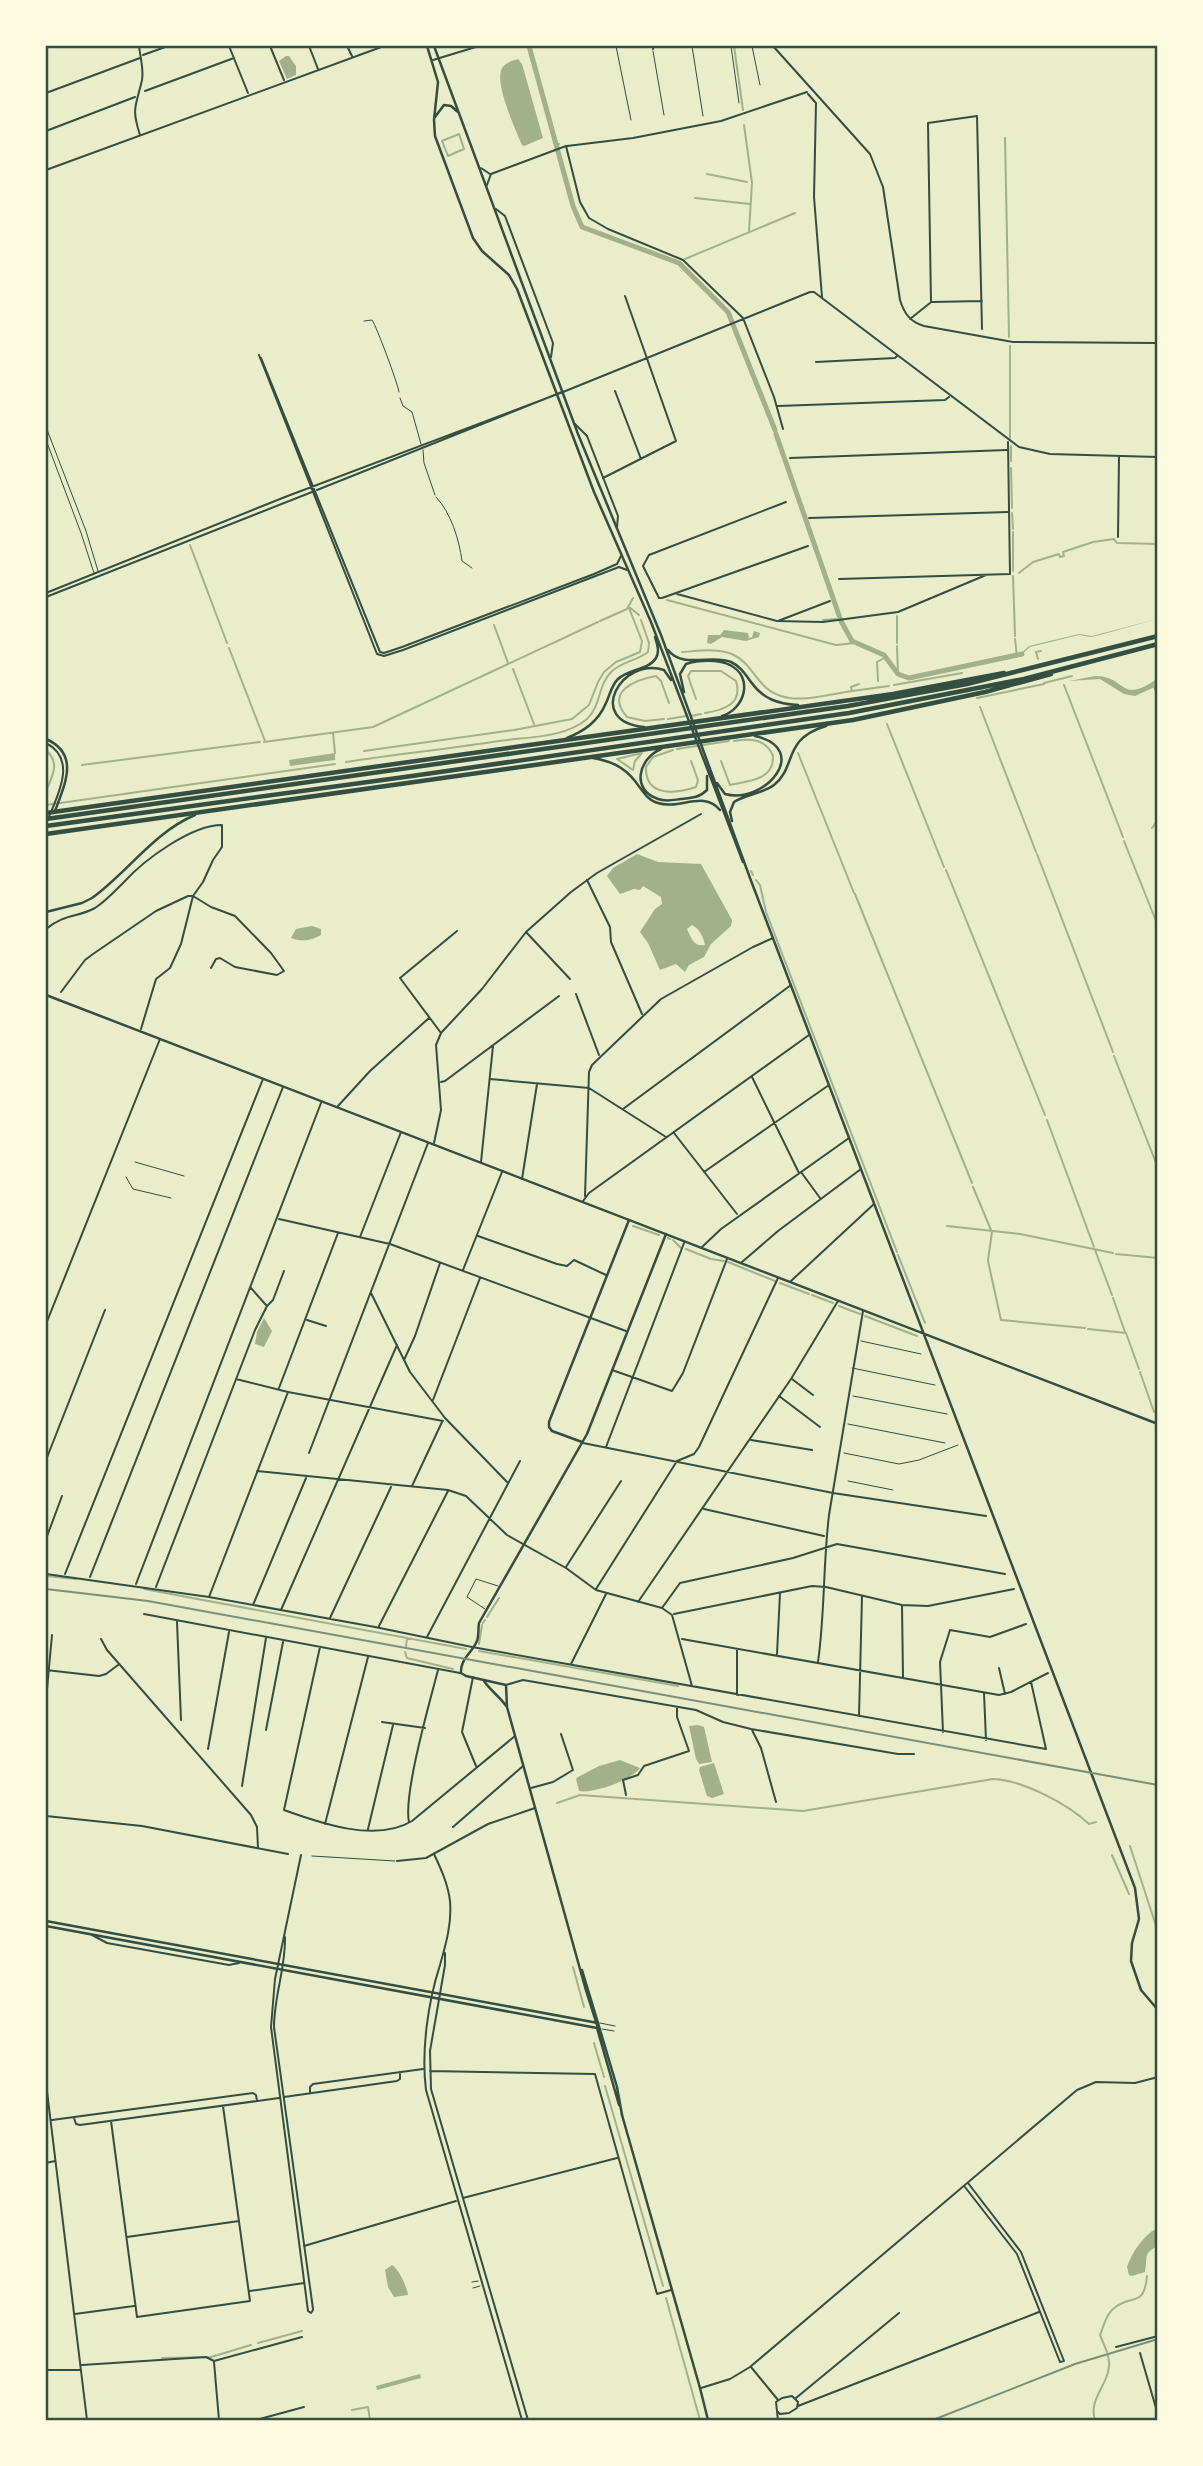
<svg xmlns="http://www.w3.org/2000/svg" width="1203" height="2466" viewBox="0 0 1203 2466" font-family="'PT Sans',sans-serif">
<rect width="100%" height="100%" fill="#e9edc9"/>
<path fill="#a3b18a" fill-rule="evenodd" d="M286,56H289L296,66V75L287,79L279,61Z
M518,59L522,64L543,138L524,146L522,145C515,129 496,86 501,71C503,63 512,61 518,59Z
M1157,619L1100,635L1091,637L1079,635L1030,647L1021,655L1017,657L1029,646L1079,634L1092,636Z
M724,630L748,633L749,638L752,637L754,631L760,633L759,637L746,641L722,637L711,644L707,643L708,635H720Z
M1095,676C1127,676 1119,705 1157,679V686L1135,696L1124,694L1100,679L1069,681Z
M335,753V760L290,766L289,760Z
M637,854L658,862L701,864L732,920L731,926L711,944L704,957L689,965L685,972L676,964L660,970L648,943L640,932L655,909L662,904L661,897L643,886L640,890L634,889L620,894L607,876L613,868ZM692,925C701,930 703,937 705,945C694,947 691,938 687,929Z
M312,926L321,929V935C311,941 302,942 291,938L296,929Z
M264,1318L272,1331L264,1347L255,1344L257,1332Z
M698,1725L704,1727L712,1762L699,1764L696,1759L689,1726Z
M620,1760L640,1768C632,1780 593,1794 579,1791L576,1779L578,1777L599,1766Z
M714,1763L724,1794L712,1798L707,1796L699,1770L700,1767Z
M1157,2228V2246C1143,2255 1148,2254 1145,2272L1132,2276L1129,2275L1127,2267C1132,2252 1143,2236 1157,2228Z
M392,2265C399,2269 407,2287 408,2295L394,2297L388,2287L385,2270Z
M420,2374L421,2378L377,2390L376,2386Z"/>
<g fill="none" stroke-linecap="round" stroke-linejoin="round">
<path stroke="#a3b18a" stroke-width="2" d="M734,46L743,110
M744,125L752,183L749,231
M459,134L464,149L448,156L442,141Z
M1005,138L1009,337
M557,145L559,144
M707,174L747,182
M695,198L750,204
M685,259L795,213
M1010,346V438
M1011,446V461
M1011,468L1012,508
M1012,513L1013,529
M1013,532V571
M190,545L227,643
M1019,573L1033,562L1059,554L1060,557L1064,556L1063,552L1093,542L1114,539L1117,543L1158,544
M1013,576L1015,636
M667,600L836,645L855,643
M629,607L639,615
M897,616V643
M823,620L836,619
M600,621L627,609L633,598
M494,625L508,663
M1015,639L1017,657
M897,646L898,674
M229,648L265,741
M682,652C698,651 717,648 732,654C753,663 757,689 781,696C802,703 830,694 852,691
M1038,659L1036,652L1041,651
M513,669L534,724
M878,681L877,662L886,657
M1044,683L1072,676
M859,684L851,687L852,691L889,686
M894,685L962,673
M1064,685L1123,837
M1154,687L1158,696
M977,698L1044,684
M696,699L688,676L691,671H721L736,681C743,704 724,710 705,713
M980,707L1036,852
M691,716L701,714
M664,719L645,721L627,717C605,692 634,680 656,676L661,681L669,703
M668,719L686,716
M887,724L944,867
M333,733L335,753
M264,742L373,727L598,622
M703,745L729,741
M677,749L697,746
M46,750C60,763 53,775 46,791
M673,750L653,757L646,767C645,797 675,794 696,787L698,780L691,761
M364,751L514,730L572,719L589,705L598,682L604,672L616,662L640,652L642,641L629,608
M642,753L635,761L633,770L617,759Z
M798,753L854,893
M721,761L730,785C749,781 774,780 773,756C766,739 751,738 734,741
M346,762C397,754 448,749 499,741C527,737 565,738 587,719C601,706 598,685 611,672C622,661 637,661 648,652L649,643L641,620
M82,765L260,742
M46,805L335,764
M1152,828L1158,820
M1124,841L1158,926
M1037,854L1113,1052
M946,870L1045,1115
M751,871L753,875
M756,880L760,885L766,912L897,1252
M855,894L972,1183
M1114,1056L1158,1168
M1047,1120L1094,1247
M973,1187L991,1230
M633,1226L659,1235
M947,1226L1020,1234L1113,1253
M668,1238L670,1239
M673,1240L681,1248
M686,1249L711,1259L724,1261
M1095,1250L1112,1295
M1116,1254L1158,1258
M898,1255L925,1323
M988,1260L992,1232
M988,1261L1001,1320L1085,1328
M728,1262L775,1281
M780,1283L809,1294
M812,1295L833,1303
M1113,1298L1125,1332
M839,1306L860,1314
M865,1316L917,1336
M1088,1329L1126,1333L1139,1369
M1140,1372L1154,1412
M46,1576L76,1579
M144,1589L466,1649
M487,1617L499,1598
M483,1623L485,1620
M479,1644L482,1625
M406,1647L407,1638
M479,1651L678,1686
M405,1652L407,1658L453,1669
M557,1803L580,1795L803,1811L993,1779C1022,1780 1068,1804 1089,1824L1096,1822
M1130,1846L1158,1932
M1112,1855L1129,1894
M573,1967L584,2007
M594,2043L604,2077
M605,2086L663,2286
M666,2298L700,2420
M258,2343L302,2331
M1107,2352L1100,2335C1104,2326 1105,2316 1113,2309C1131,2293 1144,2309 1147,2276
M162,2358L211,2357L251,2345
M352,2410L368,2407L370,2420
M1095,2420C1087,2396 1115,2381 1108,2356"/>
<path stroke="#a3b18a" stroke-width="5" d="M529,46L573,206L582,227L679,263L728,312L775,430
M776,434L841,621L852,641L884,655L898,674L909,678L1022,654"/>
<path stroke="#344e41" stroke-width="1" d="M616,46L631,120
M692,46L703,116
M731,46L739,103
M752,46L760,85
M653,51L664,115
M46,427L86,531L98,571
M46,440L81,533L94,573
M135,1162L184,1176
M126,1177L133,1189L171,1198
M861,1341L921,1354
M852,1368L935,1385
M853,1396L947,1414
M848,1424L945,1443
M844,1453L899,1464L919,1460L958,1445
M848,1481L893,1490
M485,1609L467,1597L476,1579L498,1586
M312,1856L395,1861
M600,2023L615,2026
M602,2029L614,2031
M472,2282L478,2281
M473,2288L480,2286"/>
<path stroke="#344e41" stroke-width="1" d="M364,321L372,320C376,325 398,384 399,392
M400,398L403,406L412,412L421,444
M423,450L424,463L435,495
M436,497C451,513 459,539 462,561L472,568"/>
<path stroke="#344e41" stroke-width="2" d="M139,46C140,56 144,69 142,80C136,107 131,107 140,135
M229,46L248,93
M270,46L284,80
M309,46L318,69
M347,46L352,56
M773,46L870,154L883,187L900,300C904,313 910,322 924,326L1013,342L1158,343
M46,47L50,46
M653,47V49
M143,55L168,46
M433,60L479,46
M145,91L234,58
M46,93L140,58
M808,94L815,102
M816,103L814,197L822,297
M46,131L135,97
M567,146L633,138L721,121L807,92
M481,168L490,174
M46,170L384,46
M487,185L491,174L566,146L580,202L589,218L608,229L683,260L743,318L774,397L783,429
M496,209L505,216L553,343L551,357
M931,302L928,123L977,116L982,329
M932,302L982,301
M910,319L930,303
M259,355L377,654L384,656L403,650L619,567L627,570
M261,358L380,652L384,653L402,647L594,574L617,564L621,556
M816,362L895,358L897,356
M615,391L641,459
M778,406L945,400L949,397
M575,424L587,436L618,516L617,527
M790,458L1007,450
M603,478L676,441L625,296
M317,490L562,392
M786,502L649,555L643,566L659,598H662L808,546
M809,518L1008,512
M1118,537L1119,457
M839,579L1010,574L1008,442
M46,593L285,497L563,392L810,292H814L1019,447L1050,454L1158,457
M677,594L777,621L823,622L898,612L986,575
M46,597L312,492
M778,621L830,601
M46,743C79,760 56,798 46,824
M587,880L610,927L611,942L642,1014
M46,929C66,913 76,918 95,908C106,901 115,891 124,882C144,860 191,825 222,825V847L213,860L203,882L193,896L181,944L170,968L156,979L141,1029
M526,932L570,979
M61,992L85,960L93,954L156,911L188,896H193L211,907L235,916L271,953L284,971L277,975L235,967L220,958L216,959L211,968
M576,994L599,1055
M441,1033L400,978L457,931
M752,1077L799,1173
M490,1079L589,1088L666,1137
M441,1082L445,1081L559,996
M338,1106L370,1071L429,1018
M623,1109L791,985
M674,1133L737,1214
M434,1143L441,1110L436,1045L441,1033L482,989L526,932L571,892L597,873L701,814
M481,1162L493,1046
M704,1172L829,1085
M801,1172L820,1198
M522,1179L537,1084
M585,1196L589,1072L592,1065L661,999L753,947L773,938
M583,1201L589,1193L809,1035
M279,1219L390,1244L626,1331
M478,1236L557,1264L567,1266L574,1260L606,1275
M360,1237L401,1132
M702,1247L721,1229L849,1138
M742,1262L778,1231L861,1169
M463,1270L502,1172
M791,1281L874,1204
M251,1288L266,1305
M371,1293L410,1372L445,1418L508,1483
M307,1320L326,1326
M46,1324L160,1039
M404,1360L415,1336L440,1263
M612,1370L672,1391L683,1373L727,1259
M236,1379L288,1392L443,1421
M792,1379L813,1395
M279,1388L338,1233
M779,1396L820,1427
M433,1400L480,1278
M751,1440L812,1450
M583,1443L833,1493L986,1516
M606,1447L684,1243
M309,1453L428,1143
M46,1460L105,1310
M257,1471L448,1490L466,1496L507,1535L566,1568L596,1590L662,1608L672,1615L692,1686
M412,1486L442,1422
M704,1509L824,1536
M46,1539L62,1496
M566,1567L621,1481
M46,1574L209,1597L375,1627L472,1647L1046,1749L1031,1682
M65,1574L263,1079
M90,1577L283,1087
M136,1584L321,1103
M156,1587L255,1330L267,1306L273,1300L284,1271
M596,1589L677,1461L694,1454L699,1447L778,1278
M209,1597L288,1392
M638,1602L791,1379L838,1301
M253,1605L306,1478
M902,1606L903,1677
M662,1608L680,1583L793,1558L837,1544L1005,1574
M281,1610L397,1345
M144,1614L460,1673
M674,1614L812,1586L826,1587L902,1605L928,1606L1014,1589
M330,1618L391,1487
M177,1622L181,1720
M379,1626L448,1491
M427,1637L520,1461
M101,1639L107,1650L251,1815L257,1827L258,1848
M682,1639L999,1695L1011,1692L1048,1673
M320,1647L284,1810C320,1823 376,1843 412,1821L515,1736
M737,1649V1695
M777,1654L780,1593
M818,1662C825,1613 823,1564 829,1515L863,1311
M571,1664L606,1594
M999,1668L1005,1694
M46,1670L99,1676L106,1674L118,1665
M473,1677L462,1732L476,1766
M506,1685L523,1680L696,1710L723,1722L751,1729L898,1754H914
M984,1693L986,1740
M46,1700L52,1635
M859,1716L862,1596
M382,1722L425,1728
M266,1730L283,1642
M752,1730L761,1748L776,1802
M943,1732L940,1662L950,1630L990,1637L1026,1624
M208,1749L229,1632
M242,1786L266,1638
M531,1788L553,1782L573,1770L561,1734
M626,1795L623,1780L638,1775L644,1766L689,1751L677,1717V1707
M46,1816L142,1826L288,1854
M409,1822C403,1795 430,1701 438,1670
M325,1824L368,1657
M453,1827L523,1766
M368,1829L393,1725
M434,1854C441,1869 448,1884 450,1901C452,1923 446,1944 440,1965C428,2002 421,2051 426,2090L522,2420
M301,1855L275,1979L271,2027L308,2311L311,2313L313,2310
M397,1861L426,1858L488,1824L535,1808
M92,1935L107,1943L229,1965L239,1963
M285,1937C286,1967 274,1996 274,2027L313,2309
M445,1953V1965L430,2051L431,2089L528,2420
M430,2071L595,2074L657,2294L671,2290
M46,2083L87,2420
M310,2092V2087L313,2084L423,2069
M284,2097L397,2081L400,2079V2072
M74,2118L76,2124L80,2125L279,2098
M52,2120L253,2093L256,2095L257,2101
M111,2121L137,2317L250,2301L223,2106
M46,2163L55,2161
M965,2187L1017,2254L1060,2362L1064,2361L1021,2252L968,2183
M463,2198L617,2158
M127,2237L239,2221
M304,2246L456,2201
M250,2291L304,2283
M75,2314L134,2306
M1116,2347L1158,2336
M1140,2353L1158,2415
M214,2362L219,2420
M82,2365L206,2357L214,2361L302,2337
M751,2367L778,2400
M46,2370H80
M701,2388L730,2379L750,2367L1077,2090L1096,2082L1135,2083L1158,2077
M792,2396L798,2402L797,2408L789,2413L780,2414L777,2411L776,2402L782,2398Z
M796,2398L899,2313
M798,2406L1039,2312
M777,2412L778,2420
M256,2420L304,2407"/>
<path stroke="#344e41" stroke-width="2.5" d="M582,1442L552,1431L549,1427V1422L629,1220
M484,1681C491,1691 500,1697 507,1707
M582,1970L598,2023
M598,2028L585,1987L507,1707L506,1685L466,1676L461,1673C460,1659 472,1653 477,1641C479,1636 478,1628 479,1623L587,1434L666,1234
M622,2115L700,2388"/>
<path stroke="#344e41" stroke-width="2.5" d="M427,46L438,82L434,120L435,136L473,238L482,251L509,275L517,289L594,492L651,622L743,862
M434,46L578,434L661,635L750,878L1135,1888L1139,1919L1132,1943L1131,1961L1141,1990L1158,2010
M435,117L444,105L451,106L458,112
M668,650C682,669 712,654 731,662C740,666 745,674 751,682C763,699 778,704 798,705
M684,692L680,674L686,664C698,660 718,659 730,665C754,677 745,709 722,716
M644,727C584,721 622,656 664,670L671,680
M567,738C584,731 598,722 606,703C610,695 611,686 618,679C628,669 649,670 656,658C660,651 657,644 655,637
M46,739C80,754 65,784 55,811
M661,749C638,759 631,790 658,799C666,802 673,800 681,799C691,798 699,798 707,790V776
M593,758C611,761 624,767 635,781C642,790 647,800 658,803C679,810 704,790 720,810
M717,783L725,794C765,805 812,749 755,736
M732,821L730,812L734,802C746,794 762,794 774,785C797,767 782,739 826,726
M46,912L82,903L92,898C127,873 154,832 195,815
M46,995L1158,1424
M46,1921L598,2023L617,2087L622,2115
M46,1926L597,2028L619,2105
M700,2388L708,2420"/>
<path stroke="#344e41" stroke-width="4.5" d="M46,813L893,694L1004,673
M46,819L848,706L967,684L1158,636
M46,826L412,776L849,713L1024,679L1158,644
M46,834L853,720L985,692L1051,674"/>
<path stroke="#7c8e77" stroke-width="2" d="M933,2420L1075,2364L1158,2339"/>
<path stroke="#7c8e77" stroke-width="2" d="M46,1589L148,1601L1158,1785"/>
</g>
<rect width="1203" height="2466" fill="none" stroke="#fefae0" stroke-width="94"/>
<rect x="47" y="47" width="1109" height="2372" fill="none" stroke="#344e41" stroke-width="2.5"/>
</svg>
